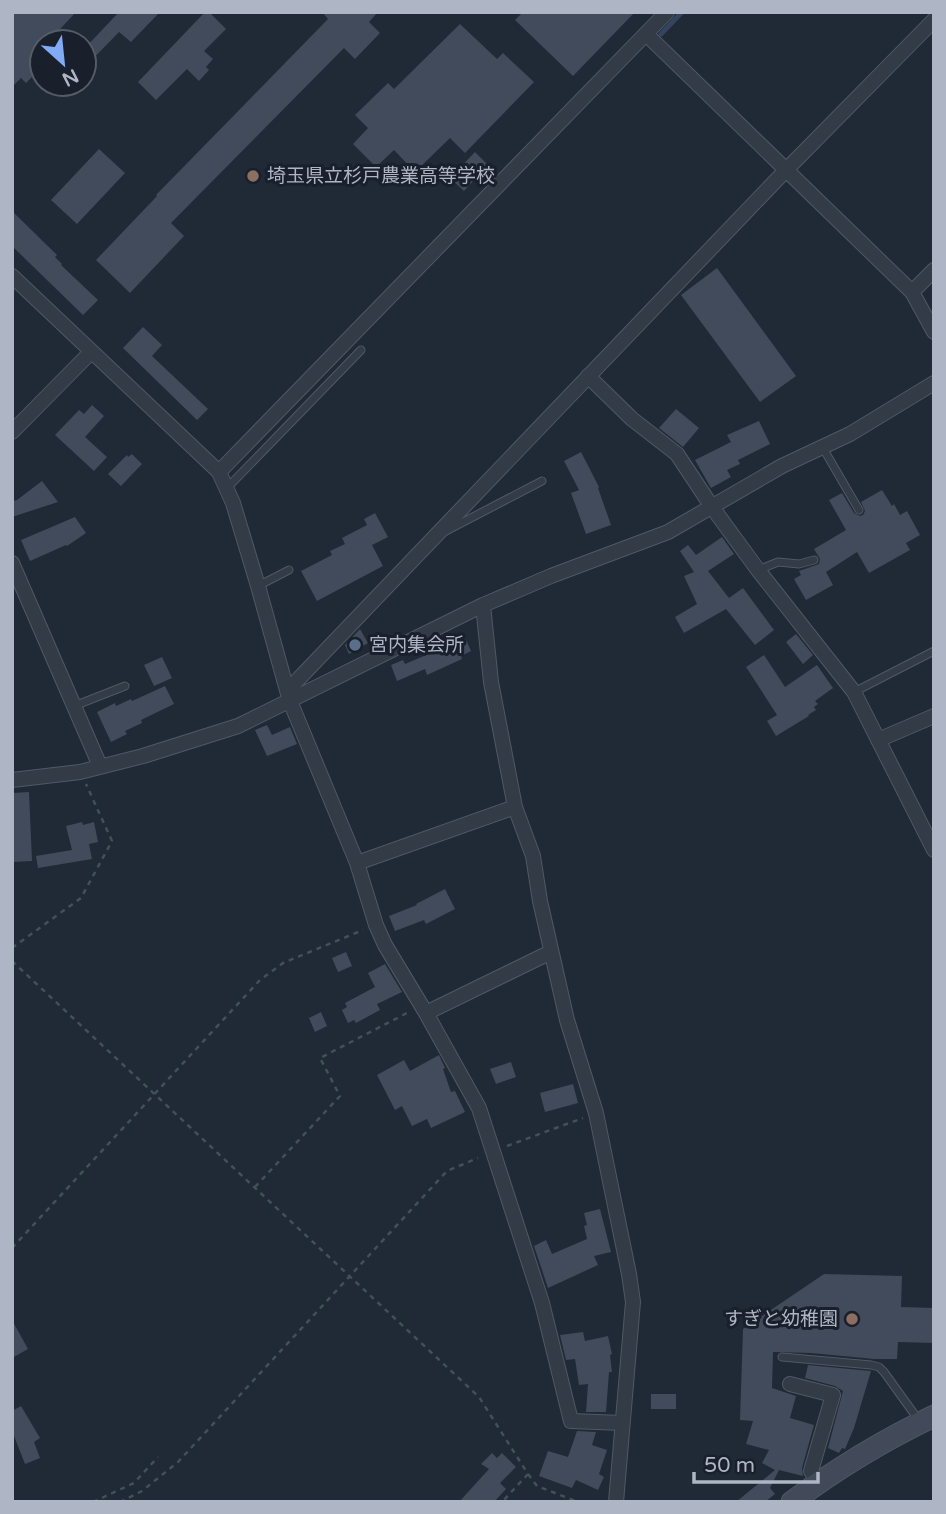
<svg xmlns="http://www.w3.org/2000/svg" width="946" height="1514" viewBox="0 0 946 1514" font-family="'Varela Round','Noto Sans JP',sans-serif">
<rect width="100%" height="100%" fill="#202936"/>
<g fill="none" stroke-linecap="round" stroke-linejoin="round">
<path stroke="#34445e" stroke-width="5" d="M661,34L682,12"/>
</g>
<path fill="#414b5b" d="M12,12H76L48,42H42V67L26,83L21,78L12,87Z
M119,12H160L131,42L119,32L84,68V49Z
M205,12H209L226,29L204,51L213,59L206,67L209,70L199,81L187,69L156,100L138,82Z
M322,12H378L369,22L380,33L355,59L344,48L171,223L184,236L130,293L96,260L157,196L156,195L328,19Z
M523,12H635L573,76L515,20Z
M460,24L497,59L503,53L534,82L465,153L450,138L415,172L394,150L376,167L353,144L368,128L355,115L388,83L394,89Z
M99,149L125,173L77,224L51,200Z
M475,152L488,165L464,191L450,178Z
M12,211L57,255L55,257L62,264L61,265L98,300L83,315L12,246Z
M717,268L796,376L760,402L681,295Z
M143,327L162,345L152,356L208,409L197,420L123,348Z
M92,405L104,416L85,437L107,457L94,471L55,435L79,410L84,414Z
M676,409L699,428L683,447L659,428Z
M759,421L770,444L738,460L740,464L727,470L731,477L711,488L695,460L731,442L727,435Z
M581,452L599,487L598,488L611,525L586,534L571,493L579,490L564,461Z
M132,454L142,464L121,486L108,474L127,455L128,457Z
M42,481L58,502L12,517V501L17,500Z
M882,490L892,506L894,504L900,515L907,511L920,535L906,543L910,550L869,573L857,552L826,572L833,585L806,600L794,579L801,575L799,571L819,564L820,559L814,549L846,530L829,500L842,493L854,513L860,516L863,515L865,511L861,502Z
M375,513L388,537L372,545L383,566L317,601L301,571L332,555L330,551L345,544L342,538L367,525L364,519Z
M75,517L86,533L67,546L66,545L30,561L21,540Z
M722,537L734,554L708,571L729,598L743,588L774,630L755,645L726,609L684,633L675,617L697,604L684,576L694,572L680,551L688,545L696,555Z
M360,629L368,643L349,654L345,645Z
M463,633L471,651L461,656L462,659L427,675L425,669L397,681L391,665L403,660L405,664L431,653L429,648Z
M796,634L813,655L803,664L786,642Z
M764,655L785,687L817,665L833,688L815,701L818,704L814,707L816,710L808,715L809,716L776,736L767,721L777,715L746,667Z
M162,657L172,678L154,686L144,665Z
M165,686L174,704L141,720L142,723L125,731L127,734L111,742L97,712L115,703L116,706L131,699L132,701Z
M267,725L272,735L290,727L297,744L267,756L255,730Z
M29,792L32,861L12,862V793Z
M82,822L83,825L94,822L98,842L89,844L92,859L38,868L36,856L72,850L66,826Z
M445,889L455,909L426,924L424,920L395,931L389,916L417,905L416,904Z
M346,952L352,966L338,972L332,958Z
M385,964L402,992L377,1004L380,1010L356,1023L354,1020L348,1023L342,1010L347,1007L345,1003L375,987L368,973Z
M321,1012L327,1026L315,1032L309,1018Z
M439,1055L445,1068L443,1069L451,1092L455,1091L465,1112L431,1128L427,1119L412,1126L402,1106L395,1110L377,1075L404,1060L410,1071Z
M511,1062L516,1077L496,1084L490,1069Z
M573,1084L578,1103L545,1112L540,1093Z
M600,1209L611,1252L594,1256L598,1265L548,1288L534,1246L546,1240L552,1254L587,1239L584,1226L587,1225L584,1213Z
M824,1274L902,1276L901,1307L934,1308V1343L898,1342L897,1359H874L811,1353L773,1352L772,1388L796,1396L790,1418L814,1425L802,1468L803,1476L779,1470L770,1488L775,1494L765,1502H736L775,1470L762,1463L769,1450L746,1444L753,1421L740,1420L743,1329Z
M12,1320L28,1349L12,1358Z
M583,1332L585,1341L608,1336L612,1354L610,1355L612,1372H609L606,1412H586L588,1384L579,1385L575,1359L566,1360L560,1335Z
M808,1365L871,1371L854,1428L845,1449L842,1448L839,1453L828,1448L843,1391L835,1386L805,1378Z
M651,1394H676V1409H651Z
M21,1406L40,1438L34,1442L40,1458L25,1464L12,1431V1411Z
M577,1431L596,1432L592,1445L607,1450L599,1474L604,1477L598,1490L576,1480L572,1488L539,1476L548,1451L568,1457Z
M492,1453L497,1458L502,1453L516,1467L500,1483L506,1489L494,1502H459L489,1469L481,1464Z"/>
<g fill="none" stroke-linecap="round" stroke-linejoin="round">
<defs>
<path id="lane" d="M823,448L859,510
M226,489L361,350
M446,531L542,481
M758,570L778,562L799,564L814,560
M258,586L289,570
M854,692L934,651
M74,706L125,686
M782,1357L871,1365L879,1367L884,1372L920,1422"/>
<path id="street" d="M646,34L912,292L934,332
M12,276L219,472L667,12
M912,292L934,270
M588,376L632,419L677,454L712,507L758,570L854,692L934,850
M12,432L91,352
M219,472L233,503L258,586L290,701L357,863L376,925L385,945L426,1013L479,1108L542,1303L571,1421L622,1423
M12,563L100,766
M483,605L491,682L515,807L533,856L540,901L567,1020L596,1113L629,1274L633,1302L616,1502
M288,690L786,170L934,20
M878,740L934,716
M12,780L80,772L143,756L238,726L483,605L551,576L668,532L782,466L850,434L934,383
M357,863L515,807
M426,1013L551,952
M790,1384L833,1395L811,1471L818,1483"/>
<path id="secondary" d="M792,1502C836,1469 884,1440 934,1416"/>
</defs>
<use href="#lane" stroke="#515865" stroke-width="9"/>
<use href="#street" stroke="#515865" stroke-width="16"/>
<use href="#secondary" stroke="#515865" stroke-width="23"/>
<path stroke="#3f5255" stroke-width="2.5" stroke-dasharray="5 5" stroke-linecap="butt" d="M12,948L81,898L112,841L86,784
M12,961L479,1397L528,1474L502,1502
M507,1146L583,1118
M255,1187L340,1096L320,1058L407,1013
M12,1248L260,980L283,963L363,930
M528,1474L537,1486L578,1502
M93,1502L134,1483L158,1457
M120,1502L142,1491L178,1462L447,1171L478,1158"/>
<use href="#lane" stroke="#333b47" stroke-width="7"/>
<use href="#street" stroke="#333b47" stroke-width="14"/>
<use href="#secondary" stroke="#424a5a" stroke-width="21"/>
</g>
<g fill="#8d6e63" stroke="#19202b" stroke-width="2.5">
<circle cx="253" cy="176" r="7"/>
<circle cx="852" cy="1319" r="7"/>
</g>
<circle fill="#5c6f8a" stroke="#19202b" stroke-width="2.5" cx="355" cy="645" r="7"/>
<g text-anchor="middle" dominant-baseline="central" stroke-width="6" stroke-linejoin="round" paint-order="stroke">
<g font-size="19" fill="#aeb5c4" stroke="#19202b" text-anchor="start">
<text x="267" y="176">埼玉県立杉戸農業高等学校</text>
<text x="369" y="645">宮内集会所</text>
<text x="838" y="1319" text-anchor="end">すぎと幼稚園</text>
</g>
</g>
<rect width="946" height="1514" fill="none" stroke="#aeb5c4" stroke-width="28"/>
<g transform="translate(63 63) rotate(153)"><circle r="33" fill="#19202b" stroke="#555c68" stroke-width="2"/>
<path d="M0-5L12 26L0 18L-12 26Z" fill="#81abf5"/>
<text y="-10" font-size="19" font-weight="bold" text-anchor="middle" fill="#aeb5c4">N</text>
</g>
<path d="M694 1472v10h124v-10" fill="none" stroke="#aeb5c4" stroke-width="3.5"/>
<text x="704" y="1472" font-size="21" fill="#aeb5c4" stroke="#19202b" stroke-width="5" paint-order="stroke">50 m</text>
</svg>
